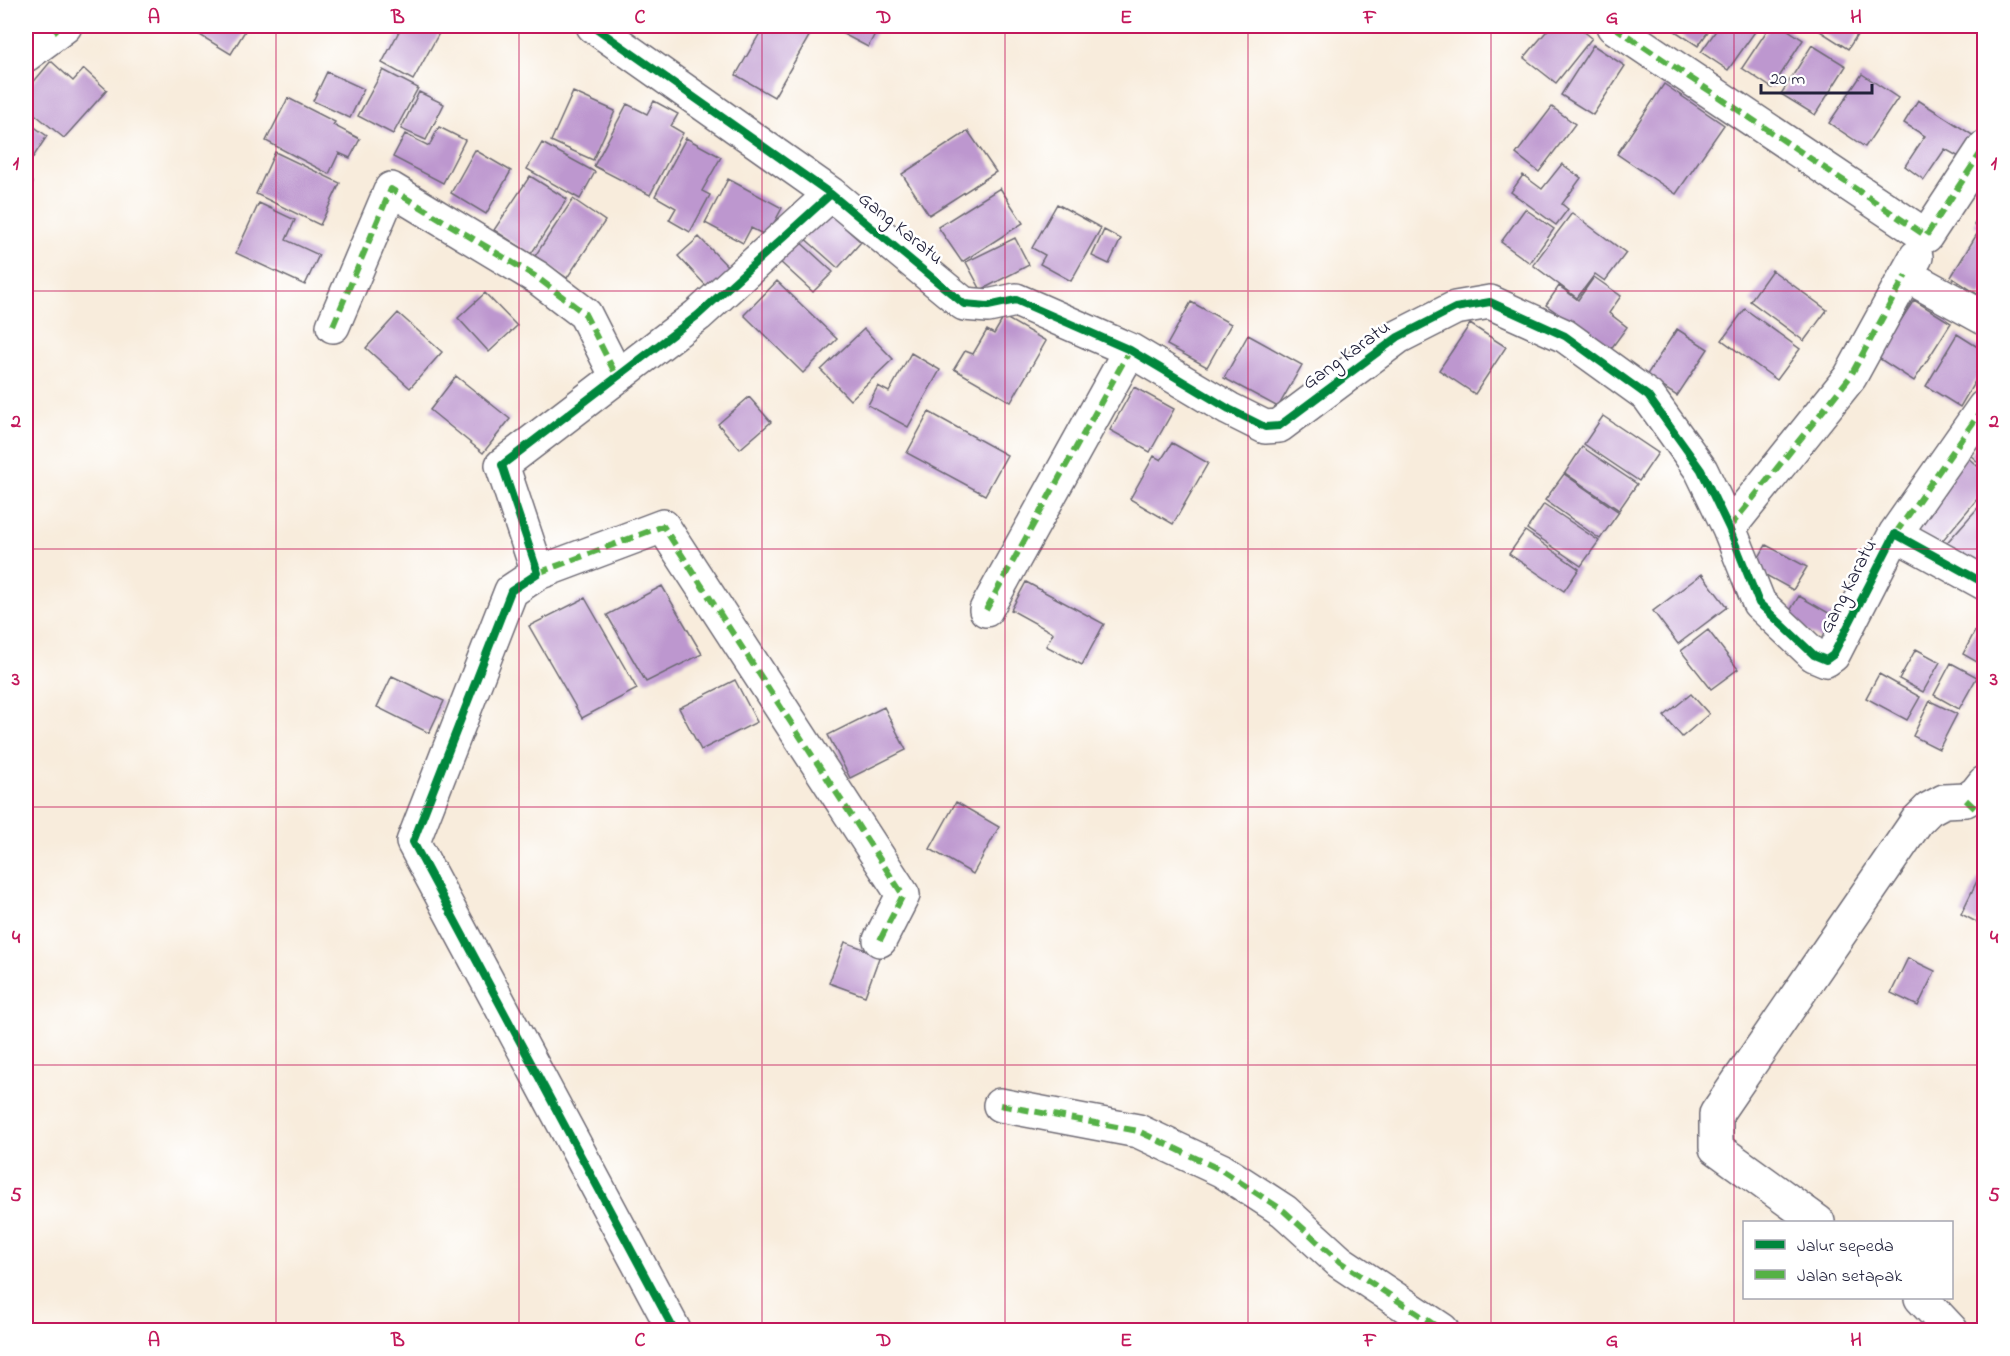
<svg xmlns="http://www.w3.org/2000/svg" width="2010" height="1356" viewBox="0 0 2010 1356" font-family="'Indie Flower',sans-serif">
<rect width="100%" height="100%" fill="#fff"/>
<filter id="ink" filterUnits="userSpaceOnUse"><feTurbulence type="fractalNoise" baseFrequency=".0167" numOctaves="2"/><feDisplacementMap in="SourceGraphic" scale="12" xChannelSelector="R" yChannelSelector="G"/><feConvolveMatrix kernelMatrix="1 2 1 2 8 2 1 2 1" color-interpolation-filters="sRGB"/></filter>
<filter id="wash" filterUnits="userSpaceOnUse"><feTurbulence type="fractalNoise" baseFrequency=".008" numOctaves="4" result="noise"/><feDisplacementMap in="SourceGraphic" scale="24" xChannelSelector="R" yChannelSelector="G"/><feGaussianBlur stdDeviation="1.35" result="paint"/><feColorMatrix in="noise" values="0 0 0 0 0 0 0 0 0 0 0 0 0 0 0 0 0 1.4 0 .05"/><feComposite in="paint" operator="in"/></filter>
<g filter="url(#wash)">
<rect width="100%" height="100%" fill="#f8ecdc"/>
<g id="blocks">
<path fill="#bd97cf" d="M185,26H248L231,54Z
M402,26H443L413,80L382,63Z
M764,26H815L774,97L736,75Z
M828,26H879L868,47Z
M1551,26H1577L1592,38L1556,83L1524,58Z
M1671,26H1712L1698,46L1669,27Z
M1719,26H1759L1728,70L1701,52Z
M1770,26H1782L1803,40L1772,88L1742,68Z
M1812,26H1863L1848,49Z
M1593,45L1625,66L1593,115L1561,95Z
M1812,45L1846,66L1815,115L1781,94Z
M51,61L73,81L84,69L107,90L64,138L26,107V91Z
M383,70L418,88L393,134L358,116Z
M327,72L364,89L350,118L313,101Z
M1862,74L1898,98L1865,147L1829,123Z
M1664,84L1724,125L1676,194L1617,154Z
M419,92L444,104L426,140L401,129Z
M573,92L615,111L593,160L551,141Z
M288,98L335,122L333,125L360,139L350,158L339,153L329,174L266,141Z
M1918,100L1974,136L1961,158L1945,149L1924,180L1905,166L1925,136L1904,123Z
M654,101L678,114L671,126L683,133L650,195L594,166L627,104L647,114Z
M1552,107L1575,124L1539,172L1516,154Z
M26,121L47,136L26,168Z
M439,127L465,140L443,183L393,157L405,134L429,146Z
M968,131L996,172L929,215L902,174Z
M686,138L721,157L702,191L710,195L690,232L669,220L676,208L655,196Z
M542,143L595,172L580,199L527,169Z
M475,150L511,171L486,214L451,193Z
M275,152L340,183L320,225L256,194Z
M1562,164L1581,178L1562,204L1568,209L1556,225L1511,192L1523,175L1542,189Z
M530,176L567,199L531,254L494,230Z
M26,178L33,183L26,194Z
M728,179L782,208L767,236L751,228L743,243L705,223Z
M1000,188L1023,223L962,262L938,227Z
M573,199L605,221L567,278L535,256Z
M259,203L295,220L286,240L319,255L305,285L236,253Z
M1057,204L1101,228L1071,281L1040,264L1045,255L1032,248Z
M1984,207V231L1974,225Z
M1525,209L1554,229L1530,263L1501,242Z
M825,210L861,242L838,268L802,236Z
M1572,213L1626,253L1605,281L1595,274L1577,298L1533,265Z
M1104,230L1121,239L1109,264L1092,256Z
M1977,234L1984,238V289L1980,296L1951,277Z
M699,237L733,272L712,292L678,256Z
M1015,238L1029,265L981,290L966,262Z
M797,239L833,272L813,292L778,260Z
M1772,270L1827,310L1804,341L1750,301Z
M1594,277L1621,296L1609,313L1627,327L1610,350L1546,305L1559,286L1578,300Z
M777,281L837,339L803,373L744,315Z
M485,293L517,326L489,352L458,318Z
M1914,300L1951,323L1914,381L1877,357Z
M1191,302L1231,324L1207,367L1167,345Z
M1745,309L1800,349L1777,380L1722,340Z
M398,313L442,352L410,388L366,348Z
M1004,317L1046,341L1011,402L954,369L965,351L973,354L987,330L994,334Z
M1470,324L1506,347L1475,394L1439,370Z
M864,329L893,359L850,400L821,370Z
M1677,329L1708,349L1677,396L1646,376Z
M1957,334L1984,351V366L1960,407L1926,386Z
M1248,335L1302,365L1278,407L1224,378Z
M911,353L940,370L908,427L868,405L878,386L889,392Z
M456,376L510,419L483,453L430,410Z
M1134,387L1174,409L1150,452L1110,430Z
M749,397L771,422L740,449L718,424Z
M929,412L1007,455L985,495L907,453Z
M1603,416L1658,453L1639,481L1584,444Z
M1984,437V467L1970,455Z
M1172,443L1208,463L1173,524L1130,499L1154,456L1161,460Z
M1582,447L1637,484L1619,510L1565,473Z
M1966,456L1984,472V491L1937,547L1908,523Z
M1564,474L1619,512L1600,539L1545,500Z
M1984,501V557L1971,572L1943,547Z
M1544,504L1599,541L1581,566L1527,529Z
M1525,531L1579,569L1564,591L1509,554Z
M1766,545L1807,567L1793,590L1753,568Z
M1702,574L1727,607L1678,644L1653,611Z
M1026,582L1104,624L1082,665L1046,646L1053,633L1011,610Z
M662,586L702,654L646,682L607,615Z
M1799,596L1839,619L1826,642L1785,619Z
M585,598L637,689L582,718L529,626Z
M1984,614V666L1963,654Z
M1708,630L1738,669L1711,689L1681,651Z
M1916,649L1940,662L1923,692L1899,679Z
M1951,663L1977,677L1959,709L1934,695Z
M1879,674L1920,697L1907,720L1866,698Z
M392,676L444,701L429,733L377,707Z
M735,680L757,722L701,750L679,708Z
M1691,694L1709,714L1682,737L1664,716Z
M1930,701L1957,714L1939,749L1913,736Z
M884,707L906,750L850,778L828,735Z
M956,802L999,827L973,874L930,849Z
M1978,879L1984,882V926L1961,914Z
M845,942L880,955L865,996L829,983Z
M1908,958L1935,971L1918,1006L1891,993Z"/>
</g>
</g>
<g filter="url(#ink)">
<use href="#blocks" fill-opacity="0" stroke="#6d6973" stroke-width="1.5"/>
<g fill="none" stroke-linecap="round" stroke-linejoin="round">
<defs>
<path id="minor" d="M593,26L831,194L964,304L988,306L1016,300L1130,350L1229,409L1265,427L1279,426L1398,337L1455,308L1490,302L1565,336L1648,396L1701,470L1729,528L1759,603L1814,655L1826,660L1833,655L1895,534L1984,583
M1613,26L1926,236L1984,148
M26,55L65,26
M1916,257L1906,275L1984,318
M333,326L391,189L538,278L585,314L617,377
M1729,528L1850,377L1906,275
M1895,534L1984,407
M538,573L663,526L903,895L880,940
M986,610L1130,350
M1000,1105L1138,1131L1221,1170L1284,1211L1340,1262L1442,1330
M1818,1222L1716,1148V1114L1917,821L1929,809L1944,801L1966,800L1976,793L1984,783
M1921,1298L1951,1330
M674,1330L413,842L511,591L538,573L502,465L698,315L831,194"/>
</defs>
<use href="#minor" stroke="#6d6973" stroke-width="36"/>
<use href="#minor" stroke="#fff" stroke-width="33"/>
<path stroke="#55b146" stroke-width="6" stroke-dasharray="12 6" stroke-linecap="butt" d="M52,26L58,32
M1613,26L1926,236L1984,148
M333,326L391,189L538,278L585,314L617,377
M1729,528L1850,377L1906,275
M1895,534L1984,407
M538,573L663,526L903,895L880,940
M986,610L1130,350
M1966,800L1984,817
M1000,1105L1138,1131L1221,1170L1284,1211L1340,1262L1442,1330"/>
<defs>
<path id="cycleway" d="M593,26L831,194L964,304L988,306L1016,300L1130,350L1229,409L1265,427L1279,426L1398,337L1455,308L1490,302L1565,336L1648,396L1701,470L1729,528L1759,603L1814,655L1826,660L1833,655L1895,534L1984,583
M674,1330L413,842L511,591L538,573L502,465L698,315L831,194"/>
</defs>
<use href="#cycleway" stroke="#fff" stroke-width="11"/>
<use href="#cycleway" stroke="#00873e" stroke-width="8"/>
</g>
</g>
<path fill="none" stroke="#c2185b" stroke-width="1.5" stroke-opacity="0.55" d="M276,26V1330M519,26V1330M762,26V1330M1005,26V1330M1248,26V1330M1491,26V1330M1734,26V1330M26,291H1984M26,549H1984M26,807H1984M26,1065H1984"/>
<g text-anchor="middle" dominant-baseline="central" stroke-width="5" stroke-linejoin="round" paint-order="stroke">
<g font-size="20" fill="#22223b" stroke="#fff">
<text transform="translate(900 229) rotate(39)">Gang Karatu</text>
<text transform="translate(1347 356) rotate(-36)">Gang Karatu</text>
<text transform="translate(1849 587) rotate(-63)">Gang Karatu</text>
</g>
</g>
<rect width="2010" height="1356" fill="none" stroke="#fff" stroke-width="66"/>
<rect x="1743" y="1221" width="210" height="78" fill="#ffffff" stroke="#a7a7b1" stroke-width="1.5"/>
<rect x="1755" y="1240" width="30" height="9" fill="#00873e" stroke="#a7a7b1" stroke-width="1.5"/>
<text x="1797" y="1251" font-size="18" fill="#22223b">Jalur sepeda</text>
<rect x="1755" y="1270" width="30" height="9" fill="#55b146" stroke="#a7a7b1" stroke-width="1.5"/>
<text x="1797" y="1281" font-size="18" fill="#22223b">Jalan setapak</text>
<path d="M1761 84v9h111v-9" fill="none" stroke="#22223b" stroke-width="3"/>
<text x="1770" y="84" font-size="18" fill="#22223b" stroke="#ffffff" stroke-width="4.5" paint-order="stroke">20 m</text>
<rect x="33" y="33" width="1944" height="1290" fill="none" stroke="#c2185b" stroke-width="2"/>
<g font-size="20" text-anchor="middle" font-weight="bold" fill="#c2185b">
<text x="154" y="23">A</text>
<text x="398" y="23">B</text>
<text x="640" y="23">C</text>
<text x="884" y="23">D</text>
<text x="1126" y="23">E</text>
<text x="1370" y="23">F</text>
<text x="1612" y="23">G</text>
<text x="1856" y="23">H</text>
<text x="16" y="169">1</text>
<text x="1994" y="169">1</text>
<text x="16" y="427">2</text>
<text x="1994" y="427">2</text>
<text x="16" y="685">3</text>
<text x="1994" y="685">3</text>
<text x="16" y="943">4</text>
<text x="1994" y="943">4</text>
<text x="16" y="1201">5</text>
<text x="1994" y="1201">5</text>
<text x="154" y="1346">A</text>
<text x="398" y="1346">B</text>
<text x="640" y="1346">C</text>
<text x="884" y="1346">D</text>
<text x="1126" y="1346">E</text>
<text x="1370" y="1346">F</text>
<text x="1612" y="1346">G</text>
<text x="1856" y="1346">H</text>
</g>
</svg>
